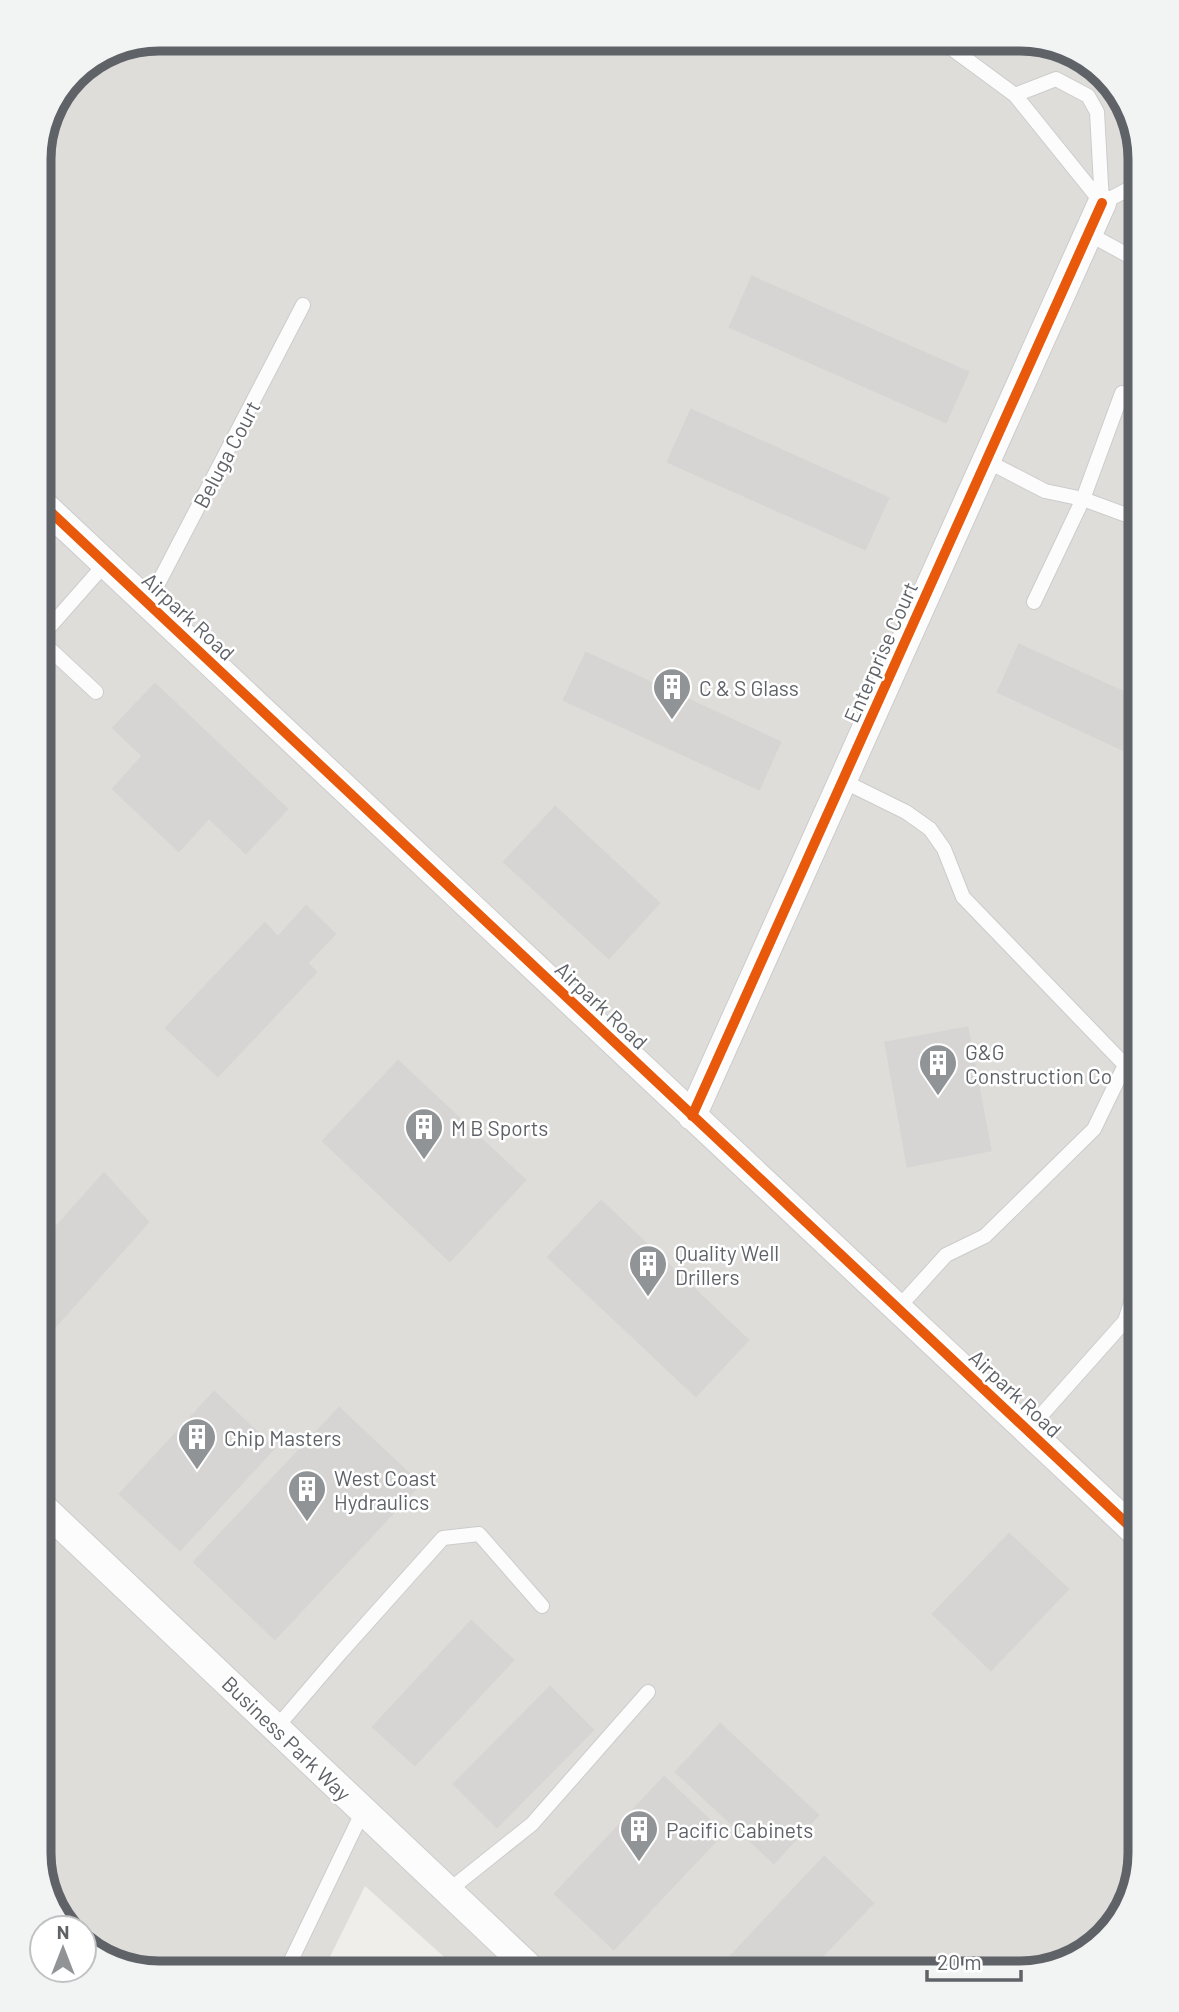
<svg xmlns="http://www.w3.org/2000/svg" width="1179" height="2012" viewBox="0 0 1179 2012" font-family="Barlow,sans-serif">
<rect width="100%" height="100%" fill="#efeeea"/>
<path fill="#dfddda" d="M1029,39L1087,59L1128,106L1140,159V1854L1120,1920L1073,1961L1020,1973H462L365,1886L322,1973H151L92,1953L84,1944V1928H70L51,1906L39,1853V151L74,73L113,47Z"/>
<path fill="#d6d5d3" stroke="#deddd9" stroke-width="2" d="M751,274L971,371L947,425L727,328Z
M690,407L891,497L866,552L665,463Z
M1018,642L1140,697V760L995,693Z
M585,650L783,741L760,792L561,701Z
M155,681L290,809L246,856L209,821L179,854L110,789L140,756L110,728Z
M555,804L662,903L609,961L501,862Z
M306,903L338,934L310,963L319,972L218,1079L163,1028L265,920L278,934Z
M969,1025L993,1152L906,1169L883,1041Z
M398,1058L528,1180L450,1264L320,1141Z
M104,1170L151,1222L39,1348V1243Z
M601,1198L751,1340L696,1399L545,1257Z
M214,1389L277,1448L180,1553L117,1494Z
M339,1405L423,1484L275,1642L191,1562Z
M1009,1531L1071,1589L991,1673L930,1614Z
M471,1618L516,1660L415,1768L370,1727Z
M550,1684L596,1730L497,1830L451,1784Z
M720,1721L821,1815L774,1866L673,1772Z
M664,1774L726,1833L614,1952L552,1894Z
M1140,1793V1815L1129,1805Z
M824,1854L876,1903L809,1973H712Z"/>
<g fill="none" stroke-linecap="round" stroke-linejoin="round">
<defs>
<path id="service" d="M935,40L943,42L1015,95L1102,203
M1015,95L1056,79L1088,96L1097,112L1102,203
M1102,203L1140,183
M1089,234L1140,262
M987,461L1045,491L1083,499L1140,520
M1034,602L1083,499L1122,393
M148,603L303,305
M96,692L39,639L105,564
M39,750L41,748
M843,781L906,812L930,829L944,849L963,897L1125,1065L1094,1129L985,1236L946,1255L898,1308
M1125,1065L1140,1074
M1028,1430L1125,1321L1140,1275
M276,1728L341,1652L443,1538L479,1534L542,1606
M448,1891L532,1824L648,1692
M285,1973L363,1811"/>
<path id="minor" d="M39,501L1140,1536
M692,1116L1102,203
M39,1504L535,1973"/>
</defs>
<use href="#service" stroke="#cbcccc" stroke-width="16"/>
<use href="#minor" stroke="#cbcccc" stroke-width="30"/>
<use href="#service" stroke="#fdfcfc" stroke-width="14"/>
<use href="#minor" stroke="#fdfcfc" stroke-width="28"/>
<defs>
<path id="cycleway" d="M39,501L1140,1536
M692,1116L1102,203"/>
</defs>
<use href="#cycleway" stroke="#fff" stroke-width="15"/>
<use href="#cycleway" stroke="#e8590c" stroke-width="10"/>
</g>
<defs>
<symbol id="building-pin" viewBox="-11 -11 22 30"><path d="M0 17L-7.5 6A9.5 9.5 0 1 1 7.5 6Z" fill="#919496" stroke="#fff"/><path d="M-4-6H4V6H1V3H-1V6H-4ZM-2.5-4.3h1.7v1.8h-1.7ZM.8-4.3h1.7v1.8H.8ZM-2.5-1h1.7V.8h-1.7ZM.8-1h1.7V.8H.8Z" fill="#fff"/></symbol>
</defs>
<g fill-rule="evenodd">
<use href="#building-pin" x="650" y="665" width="44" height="60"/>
<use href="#building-pin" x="916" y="1041" width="44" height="60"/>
<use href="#building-pin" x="402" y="1105" width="44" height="60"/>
<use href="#building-pin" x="626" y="1242" width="44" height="60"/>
<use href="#building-pin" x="175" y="1415" width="44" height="60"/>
<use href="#building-pin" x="285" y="1467" width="44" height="60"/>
<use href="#building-pin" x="617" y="1807" width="44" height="60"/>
</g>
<g text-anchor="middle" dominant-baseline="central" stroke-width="5" stroke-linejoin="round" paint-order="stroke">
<g font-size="21" fill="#5f6368" stroke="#fff">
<text transform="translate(226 454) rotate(-62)">Beluga Court</text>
<text transform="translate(189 616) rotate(43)">Airpark Road</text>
<text transform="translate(880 652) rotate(-66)">Enterprise Court</text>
<text transform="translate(602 1005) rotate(43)">Airpark Road</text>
<text transform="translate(1016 1393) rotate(43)">Airpark Road</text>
<text transform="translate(287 1738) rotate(44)">Business Park Way</text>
</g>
<g font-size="21" fill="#5f6368" stroke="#fff" text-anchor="start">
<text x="699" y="687">C &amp; S Glass</text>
<text x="965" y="1051">G&amp;G<tspan x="965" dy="24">Construction Co</tspan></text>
<text x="451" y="1127">M B Sports</text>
<text x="675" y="1252">Quality Well<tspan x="675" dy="24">Drillers</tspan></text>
<text x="224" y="1437">Chip Masters</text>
<text x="334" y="1477">West Coast<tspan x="334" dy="24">Hydraulics</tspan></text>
<text x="666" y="1829">Pacific Cabinets</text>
</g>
</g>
<path d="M0 0H1179V2012H0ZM159 51H1020A108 108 0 0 1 1128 159V1853A108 108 0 0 1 1020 1961H159A108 108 0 0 1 51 1853V159A108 108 0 0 1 159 51Z" fill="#f2f3f3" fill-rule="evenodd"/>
<path fill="none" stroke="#5f6368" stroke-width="9" d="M159 51H1020A108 108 0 0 1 1128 159V1853A108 108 0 0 1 1020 1961H159A108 108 0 0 1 51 1853V159A108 108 0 0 1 159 51Z"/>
<g transform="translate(63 1949)"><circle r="33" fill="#ffffff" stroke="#bfc1c3" stroke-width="2"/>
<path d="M0-5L12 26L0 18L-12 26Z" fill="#919496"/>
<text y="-10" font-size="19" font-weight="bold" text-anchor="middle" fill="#5f6368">N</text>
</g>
<path d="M927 1970v10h94v-10" fill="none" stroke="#5f6368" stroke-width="3.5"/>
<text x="937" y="1970" font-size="21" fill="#5f6368" stroke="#ffffff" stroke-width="5" paint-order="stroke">20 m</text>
</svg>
